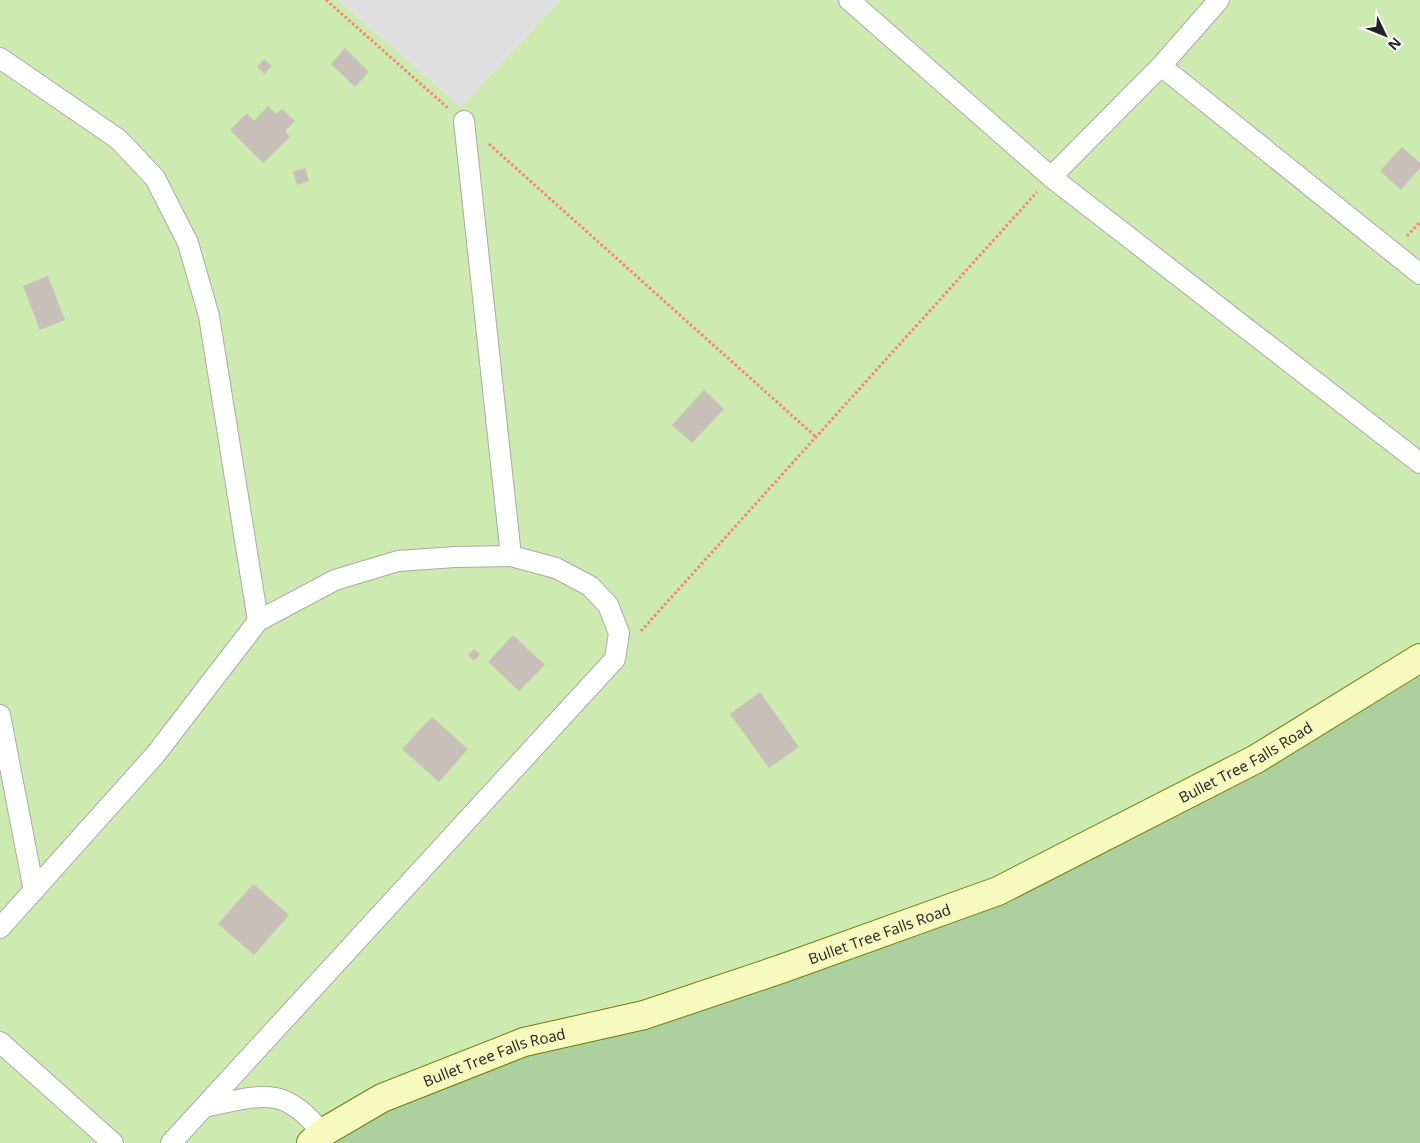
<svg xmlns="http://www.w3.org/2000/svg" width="1420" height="1143" viewBox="0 0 1420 1143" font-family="'Open Sans',sans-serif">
<rect width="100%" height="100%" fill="#f2efe9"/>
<path fill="#e0dfdf" d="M338,0H560L461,109Z"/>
<path fill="#cdebb0" d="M0,0H338L461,108L560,0H1420V658L998,891L311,1143H0Z"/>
<path fill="#add19e" d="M1420,658V1143H311L382,1098L998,891Z"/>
<path fill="#c7bfb8" d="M345,48L369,72L355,87L331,64Z
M264,59L272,66L265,74L257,67Z
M268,106L276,114L282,109L295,121L285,131L290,137L263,163L230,130L247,113L254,121Z
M1402,147L1420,163V168L1401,190L1380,171Z
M305,168L309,181L297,185L293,172Z
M48,276L65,320L40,330L23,286Z
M704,390L724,409L692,443L672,425Z
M513,635L545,665L519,691L488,662Z
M474,649L480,654L474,661L468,655Z
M760,692L799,747L769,768L730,714Z
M432,717L468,749L439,782L402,749Z
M253,884L289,915L254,955L218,924Z"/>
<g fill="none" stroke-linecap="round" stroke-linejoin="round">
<defs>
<path id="minor" d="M849,0L1051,177L1420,463
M0,58L118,139L155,178L188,243L209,316L258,621
M1161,66L1420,274
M464,121L511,556
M1051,177L1161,66L1219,0
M0,715L34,891
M0,928L155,755L258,621L335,580L398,561L455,557L511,556L556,568L590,586L608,605L619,633L615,659L171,1143
M0,1042L113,1143
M204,1107C260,1096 283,1083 322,1133"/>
<g id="secondary">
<path id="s1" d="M311,1143L322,1133L382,1098L524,1042L644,1015L781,969L998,891L1256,759L1420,658"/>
</g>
</defs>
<use href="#minor" stroke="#a9a9a9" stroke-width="22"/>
<use href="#secondary" stroke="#707d05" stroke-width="30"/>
<path stroke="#fa8072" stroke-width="3" stroke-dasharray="2.5 2.5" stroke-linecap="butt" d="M326,0L448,108
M489,144L816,437
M1407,236L1420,222
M641,631L1037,192"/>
<use href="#minor" stroke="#fff" stroke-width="20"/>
<use href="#secondary" stroke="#f7fabf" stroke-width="28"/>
</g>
<g text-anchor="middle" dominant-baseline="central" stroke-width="4" stroke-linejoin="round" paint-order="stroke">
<g font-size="15" fill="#222" stroke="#fff">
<text stroke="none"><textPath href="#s1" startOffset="1014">Bullet Tree Falls Road</textPath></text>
<text stroke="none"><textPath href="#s1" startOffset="609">Bullet Tree Falls Road</textPath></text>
<text stroke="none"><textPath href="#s1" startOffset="204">Bullet Tree Falls Road</textPath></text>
</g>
</g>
<g transform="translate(1385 35) rotate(133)" stroke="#ffffff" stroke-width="4" paint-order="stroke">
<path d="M0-4L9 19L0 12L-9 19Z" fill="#222222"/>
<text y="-8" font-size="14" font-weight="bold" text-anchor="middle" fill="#222222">N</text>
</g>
</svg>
